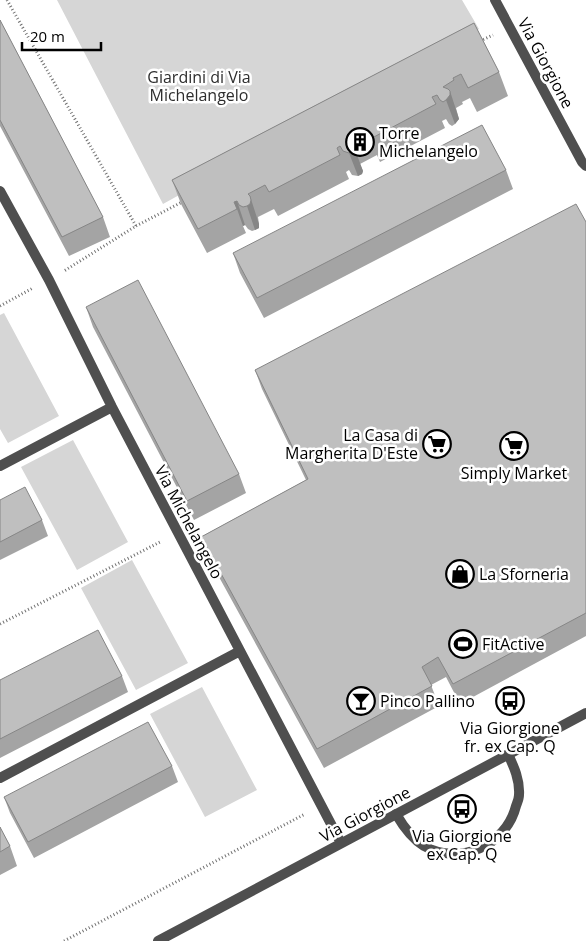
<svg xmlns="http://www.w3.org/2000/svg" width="586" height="941" viewBox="0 0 586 941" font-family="'Open Sans',sans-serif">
<rect width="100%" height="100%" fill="#fff"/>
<path fill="#d6d6d6" d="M57,0H462L479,29L163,204Z
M4,313L59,416L8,443L0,429V315Z
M73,440L128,542L77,570L21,467Z
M132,560L188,663L136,690L81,588Z
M202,687L257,790L205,817L150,714Z"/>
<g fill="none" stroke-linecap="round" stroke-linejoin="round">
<path stroke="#717171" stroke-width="3" stroke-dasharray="1 2.5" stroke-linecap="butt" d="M7,0L136,226L64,271
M480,41L493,35
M136,226L184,201
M0,306L33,288
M0,624L162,541
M64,941L305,814"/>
<path stroke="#4f4f4f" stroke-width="10" d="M396,814C403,826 411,838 424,846C459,866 506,846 516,806C517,803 519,799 519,795C520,780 514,767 508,754"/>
<path stroke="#4f4f4f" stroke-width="10" d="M495,0L582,162L586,166
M0,191L49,280L112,407L341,843
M0,466L112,407
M0,778L240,651
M158,941L586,713"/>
</g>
<path fill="#a4a4a4" d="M0,20L103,217L110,237L69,256L0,126Z
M474,23L499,72L508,96L477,112L470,98L462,102L463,104L456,108L459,119L455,124L452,126L449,124L446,119L442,121L445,128L380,162L377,155L360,164L363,171L362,174L358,176L352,175L349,170L346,172L349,179L278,216L274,209L258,217L259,224V228L255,230L252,231L248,229L245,225L243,226L246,233L207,253L181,204L172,180Z
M506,170L513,189L264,318L240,273L233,253Z
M586,222V636L460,704L446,677L431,685L439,706L324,768L208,557L201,537L306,480L262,389L255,370Z
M86,307L239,474L246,493L194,520L93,327Z
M0,500L42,520L48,536L0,560Z
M122,676L128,692L0,758V680Z
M172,766L178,782L34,858L10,813L4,797Z
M0,827L10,846L17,866L0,875Z"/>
<path fill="#868686" d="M450,91L459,119L455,124L446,100Z
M354,147L363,171L362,174L358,176L349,153Z
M250,196L259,224V228L255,230L247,206Z
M237,201L245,225L243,226L237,209L234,202Z"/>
<path fill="#bfbfbf" stroke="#868686" d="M0,20L103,217L62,237L0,120Z
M474,23L499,72L468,88L461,74L453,78L454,80L443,87L448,89L450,91V95L446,100L443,102L440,100L437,95L432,97L436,104L372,138L368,131L351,140L354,147L353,150L349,153L343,151L340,146L337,148L340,155L269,192L265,185L248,194L250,196L251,200L250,204L247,206L243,207L239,205L237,201L234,202L237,209L198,229L172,180Z
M482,125L506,170L257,298L233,253Z
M576,204L586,222V613L453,684L438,657L422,667L432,686L317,749L201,537L308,479L255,370Z
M138,280L239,474L187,501L86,307Z
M25,487L42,520L0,542V500Z
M98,630L122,676L0,739V680Z
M148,722L172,766L28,842L4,797Z
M0,827L10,846L0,852Z"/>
<defs>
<symbol id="building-ring" viewBox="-11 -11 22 22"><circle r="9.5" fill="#fff" stroke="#000" stroke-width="1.5"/><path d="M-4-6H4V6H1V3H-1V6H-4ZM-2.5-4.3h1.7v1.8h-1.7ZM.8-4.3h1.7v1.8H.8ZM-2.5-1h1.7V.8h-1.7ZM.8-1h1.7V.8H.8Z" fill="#000"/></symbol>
<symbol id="supermarket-ring" viewBox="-11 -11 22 22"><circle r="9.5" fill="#fff" stroke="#000" stroke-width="1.5"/><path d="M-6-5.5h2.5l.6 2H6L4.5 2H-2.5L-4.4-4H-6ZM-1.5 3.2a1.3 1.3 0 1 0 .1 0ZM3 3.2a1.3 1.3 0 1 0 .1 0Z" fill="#000"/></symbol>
<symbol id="shop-ring" viewBox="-11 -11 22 22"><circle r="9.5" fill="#fff" stroke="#000" stroke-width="1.5"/><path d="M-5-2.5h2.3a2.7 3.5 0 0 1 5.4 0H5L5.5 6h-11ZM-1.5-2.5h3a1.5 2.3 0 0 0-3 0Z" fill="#000"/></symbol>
<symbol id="stadium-ring" viewBox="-11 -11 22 22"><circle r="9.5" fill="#fff" stroke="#000" stroke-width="1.5"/><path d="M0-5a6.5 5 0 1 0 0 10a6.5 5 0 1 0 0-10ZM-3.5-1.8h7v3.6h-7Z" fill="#000"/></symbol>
<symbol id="bar-ring" viewBox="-11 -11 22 22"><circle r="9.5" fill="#fff" stroke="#000" stroke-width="1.5"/><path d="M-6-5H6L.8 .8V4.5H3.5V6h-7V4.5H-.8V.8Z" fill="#000"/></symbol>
<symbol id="bus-ring" viewBox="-11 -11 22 22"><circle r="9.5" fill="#fff" stroke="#000" stroke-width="1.5"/><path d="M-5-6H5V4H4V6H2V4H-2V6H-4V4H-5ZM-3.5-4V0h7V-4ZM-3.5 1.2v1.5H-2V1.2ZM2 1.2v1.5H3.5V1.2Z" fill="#000"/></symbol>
</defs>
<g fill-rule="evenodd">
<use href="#building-ring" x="344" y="126" width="32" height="32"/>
<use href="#supermarket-ring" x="421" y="428" width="32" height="32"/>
<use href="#supermarket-ring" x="498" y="430" width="32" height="32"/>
<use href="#shop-ring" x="444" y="558" width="32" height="32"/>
<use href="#stadium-ring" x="447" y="628" width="32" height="32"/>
<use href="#bar-ring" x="345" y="685" width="32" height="32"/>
<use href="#bus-ring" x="494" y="685" width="32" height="32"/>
<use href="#bus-ring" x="446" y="793" width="32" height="32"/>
</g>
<g text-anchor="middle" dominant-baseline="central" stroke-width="5" stroke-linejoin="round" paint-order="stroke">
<g font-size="16" fill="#000" stroke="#fff">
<text transform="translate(546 63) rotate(62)">Via Giorgione</text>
<text transform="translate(189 522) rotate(62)">Via Michelangelo</text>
<text transform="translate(365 814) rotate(-28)">Via Giorgione</text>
</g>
<g font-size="16" fill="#2d2d2d" stroke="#fff">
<text x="199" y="77">Giardini di Via<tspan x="199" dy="18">Michelangelo</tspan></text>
</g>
<g font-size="16" fill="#000" stroke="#fff" text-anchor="start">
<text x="379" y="133">Torre<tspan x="379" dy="18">Michelangelo</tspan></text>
<text x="418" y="435" text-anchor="end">La Casa di<tspan x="418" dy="18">Margherita D'Este</tspan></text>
<text x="514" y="473" text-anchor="middle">Simply Market</text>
<text x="479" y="574">La Sforneria</text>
<text x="482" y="644">FitActive</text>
<text x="380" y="701">Pinco Pallino</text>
<text x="510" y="728" text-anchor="middle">Via Giorgione<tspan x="510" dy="18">fr. ex Cap. Q</tspan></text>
<text x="462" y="836" text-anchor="middle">Via Giorgione<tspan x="462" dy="18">ex Cap. Q</tspan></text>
</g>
</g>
<path d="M22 42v8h79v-8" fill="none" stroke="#000000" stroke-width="2.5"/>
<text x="30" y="42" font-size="15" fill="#000000" stroke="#ffffff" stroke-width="4" paint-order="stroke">20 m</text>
</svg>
